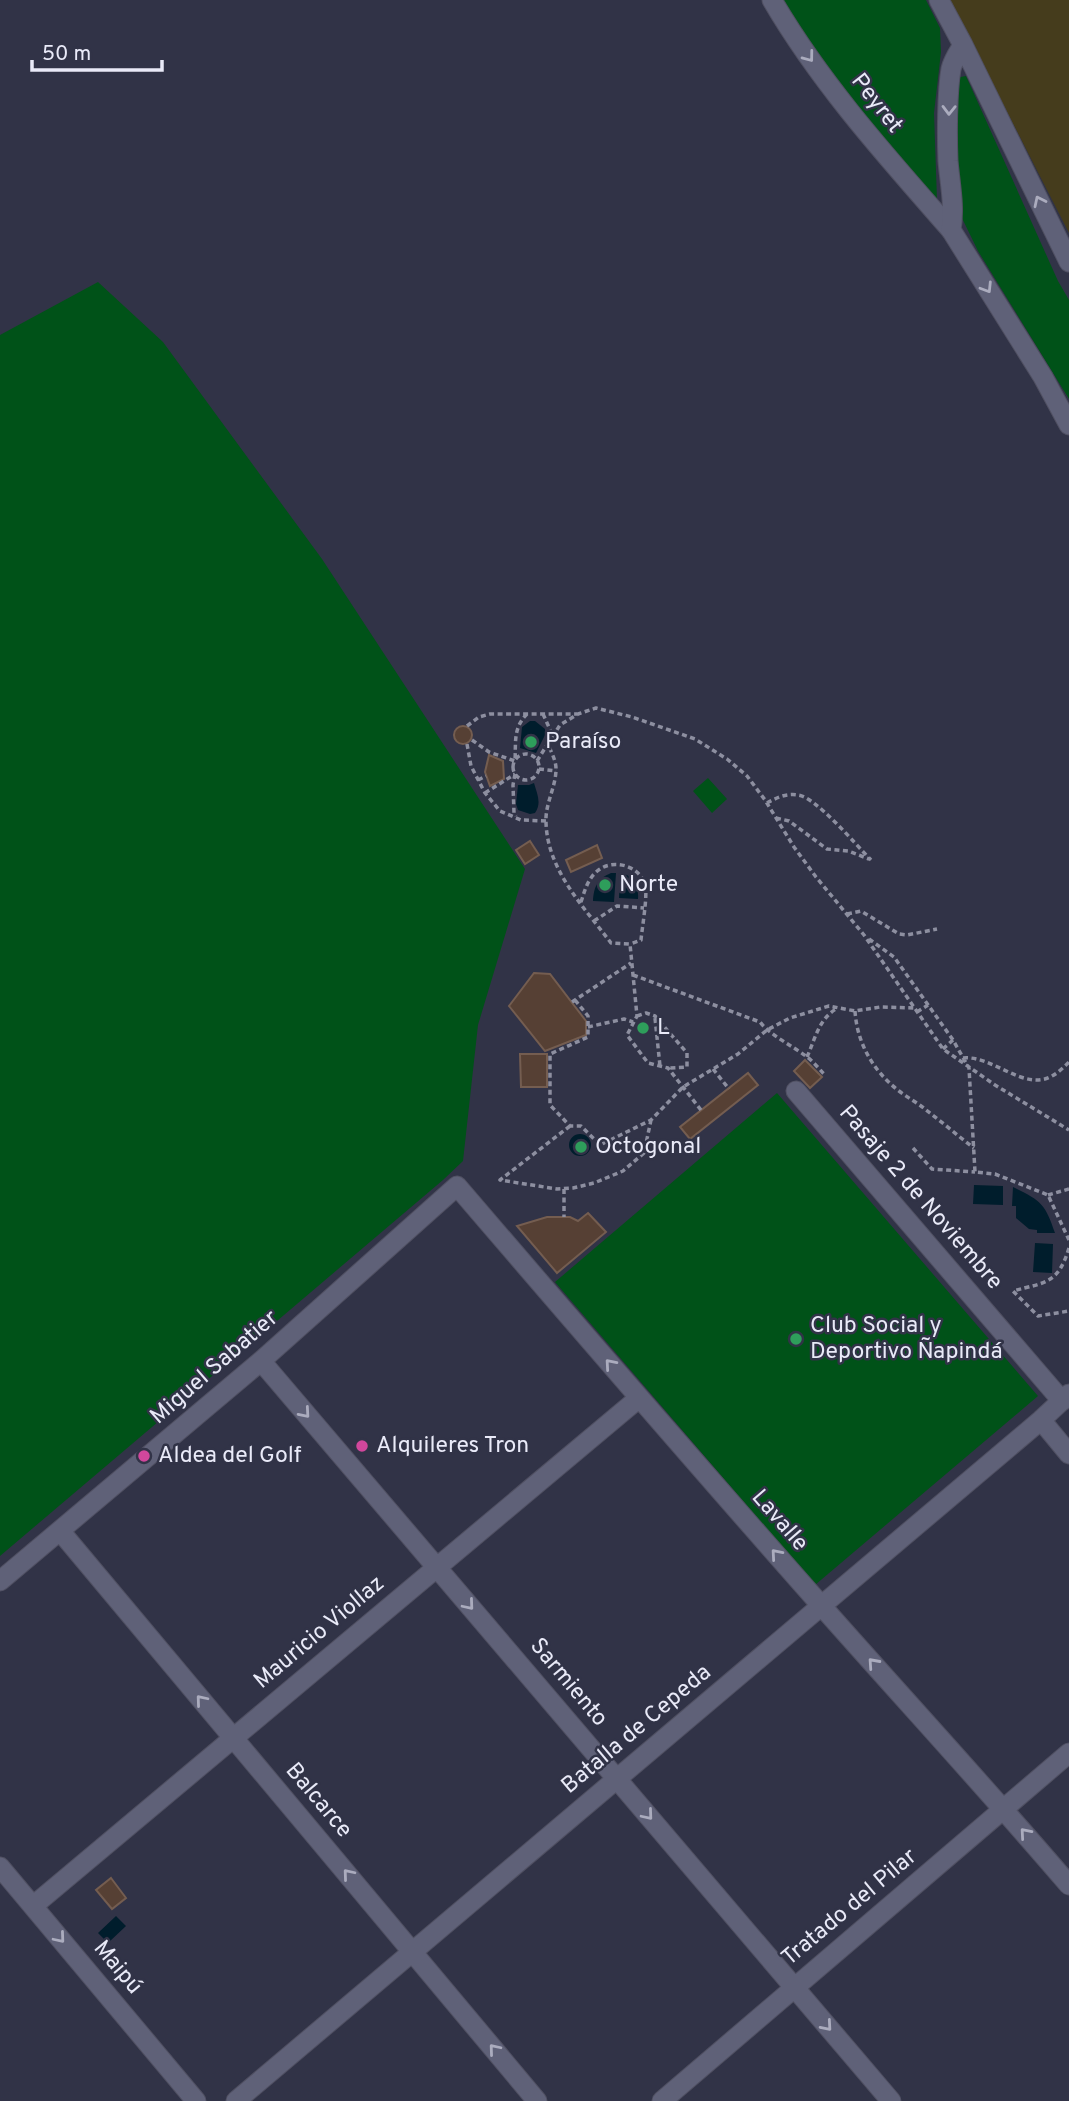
<svg xmlns="http://www.w3.org/2000/svg" width="1069" height="2101" viewBox="0 0 1069 2101" font-family="Overpass,sans-serif">
<rect width="100%" height="100%" fill="#313347"/>
<path fill="#005218" d="M779,0H926L940,28L941,52L934,113L937,200L863,118Z
M966,76L1058,281L1069,300V399L978,251L960,214L953,149L955,78Z
M98,282L163,342L322,559L525,869L478,1025L463,1161L443,1180L0,1556V335Z
M708,778L727,799L712,813L693,791Z
M777,1093L1038,1396L815,1585L555,1282Z"/>
<path fill="#453c1c" d="M950,0H1069V233Z"/>
<path fill="#001d2c" d="M530,721H535L545,729V735L536,753L520,748L522,727Z
M534,783C537,794 542,803 535,813L530,814L518,810L516,804L518,785H529Z
M611,873H616L614,902L593,901C594,887 597,879 611,873Z
M620,873C634,875 639,886 638,899L619,898Z
M569 1145a11 11 0 1 1 22 0a11 11 0 1 1-22 0Z
M974,1185L1003,1186V1205L973,1204Z
M1013,1187C1041,1201 1045,1203 1055,1233H1037V1230L1029,1229L1016,1218V1206H1012Z
M1035,1243L1053,1244L1052,1273L1033,1272Z
M116,1916L126,1926L108,1943L98,1933Z"/>
<path fill="#564034" stroke="#745d50" stroke-width="2" d="M454 735a9 9 0 1 1 18 0a9 9 0 1 1-18 0Z
M489,755L503,761L504,779L490,786L485,772Z
M530,841L539,855L525,864L516,850Z
M597,845L602,858L571,872L566,860Z
M534,973L550,974L586,1021V1035L545,1051L509,1006Z
M520,1054H547V1087H521Z
M805,1060L822,1077L810,1088L794,1071Z
M748,1073L758,1085L690,1139L680,1127Z
M588,1213L606,1232L557,1273L517,1226L547,1217H570L578,1221Z
M111,1878L126,1898L112,1909L96,1890Z"/>
<g fill="none" stroke-linecap="round" stroke-linejoin="round">
<defs>
<path id="minor" d="M772,0C821,84 887,157 951,230
M796,1091L1062,1401
M261,1361L891,2101
M1041,1420L1069,1454
M61,1532L537,2101
M0,1581L261,1361L457,1186C577,1326 697,1465 819,1603C902,1697 987,1789 1069,1885
M0,1867L196,2101
M33,1906L639,1398
M236,2101L1041,1420L1069,1394
M662,2101L1069,1753"/>
<path id="tertiary" d="M939,0L963,45L1069,262
M963,45C958,53 953,60 951,69C947,92 947,137 948,161C950,184 955,207 951,230L1043,377L1069,425"/>
</defs>
<use href="#minor" stroke="#505062" stroke-width="21"/>
<use href="#tertiary" stroke="#505062" stroke-width="21"/>
<path stroke="#8d8fa0" stroke-width="3.5" stroke-dasharray="5 3.5" stroke-linecap="butt" d="M543,714L552,734
M467,726L479,717L490,714H577
M472,740L489,752L515,761C516,742 513,728 527,714
M467,744L471,766L485,793L500,811L521,820L546,821
M513 767a13 13 0 1 1 26 0a13 13 0 1 1-26 0Z
M537,761L547,745
M539,769L556,771
M515,774L513,785L514,813L516,816
M478,780L486,776
M485,793L515,774
M767,803C776,798 786,793 798,795C816,797 856,845 871,860
M776,818L789,821L827,849L848,851L869,859
M581,902C585,890 588,877 600,869C615,859 640,866 645,885C648,895 642,928 641,940L630,944
M847,914L861,911L899,934L907,935L937,929
M594,921L617,906L644,908
M869,939L894,957L953,1040L969,1068L975,1172L995,1174L1048,1195L1069,1240
M633,975L760,1022C771,1036 793,1046 807,1057C813,1061 819,1069 824,1074
M575,1000L588,1016V1037L550,1054V1105L570,1126H581L600,1145L651,1120L683,1087L738,1054L767,1030L790,1018L829,1006L855,1011L880,1007L914,1008
M572,1002L631,963
M855,1011C857,1043 873,1071 899,1091C908,1098 918,1103 926,1110C942,1122 958,1136 974,1148
M917,1012L928,1005
M637,1016L646,1013L655,1016L687,1053V1067L669,1068
M655,1018L660,1066
M588,1027L624,1019L633,1022
M943,1049L953,1040
M807,1057C815,1039 819,1019 836,1009
M963,1058C993,1055 1024,1092 1052,1076C1058,1073 1064,1067 1069,1062
M713,1069L729,1089
M701,1110L668,1068L648,1063L627,1035L637,1016L630,944L611,943C584,907 547,870 546,822C545,804 556,787 556,769C556,760 551,752 548,744L560,725L578,714L596,708L632,717L695,739L727,759L747,776L765,800L794,847L816,877L864,935L943,1049L995,1085L1069,1130
M570,1126L500,1180L557,1189L573,1188L594,1183L623,1171L644,1153L651,1120
M913,1148L932,1169L975,1172
M564,1189V1217
M1048,1195L1069,1189
M1069,1248C1058,1284 1046,1282 1013,1291L1038,1316L1069,1311"/>
<use href="#minor" stroke="#5f6178" stroke-width="19"/>
<use href="#tertiary" stroke="#5f6178" stroke-width="19"/>
</g>
<defs><path id="oneway-chevron" d="M-2-3.5L2.5 0L-2 3.5" fill="none" stroke-width="1.6" stroke-linecap="round" stroke-linejoin="round" transform="scale(1.75)"/></defs>
<g stroke="#abacbe">
<use href="#oneway-chevron" transform="translate(809 57) rotate(53)"/>
<use href="#oneway-chevron" transform="translate(949 110) rotate(91)"/>
<use href="#oneway-chevron" transform="translate(1039 201) rotate(-116)"/>
<use href="#oneway-chevron" transform="translate(987 288) rotate(58)"/>
<use href="#oneway-chevron" transform="translate(610 1364) rotate(-131)"/>
<use href="#oneway-chevron" transform="translate(305 1413) rotate(49)"/>
<use href="#oneway-chevron" transform="translate(776 1554) rotate(-131)"/>
<use href="#oneway-chevron" transform="translate(469 1605) rotate(50)"/>
<use href="#oneway-chevron" transform="translate(873 1663) rotate(-132)"/>
<use href="#oneway-chevron" transform="translate(201 1700) rotate(-130)"/>
<use href="#oneway-chevron" transform="translate(648 1815) rotate(50)"/>
<use href="#oneway-chevron" transform="translate(1025 1833) rotate(-131)"/>
<use href="#oneway-chevron" transform="translate(348 1874) rotate(-130)"/>
<use href="#oneway-chevron" transform="translate(60 1938) rotate(50)"/>
<use href="#oneway-chevron" transform="translate(827 2026) rotate(49)"/>
<use href="#oneway-chevron" transform="translate(494 2049) rotate(-130)"/>
</g>
<g fill="#2e9e5b" stroke="#313347" stroke-width="2.5">
<circle cx="531" cy="742" r="7"/>
<circle cx="605" cy="885" r="7"/>
<circle cx="643" cy="1028" r="7"/>
<circle cx="581" cy="1147" r="7"/>
<circle cx="796" cy="1339" r="7"/>
</g>
<g fill="#d1479c" stroke="#313347" stroke-width="2.5">
<circle cx="362" cy="1446" r="7"/>
<circle cx="144" cy="1456" r="7"/>
</g>
<g text-anchor="middle" dominant-baseline="central" stroke-width="5" stroke-linejoin="round" paint-order="stroke">
<g font-size="23" fill="#e9eaf8" stroke="#313347">
<text transform="translate(876 104) rotate(52)">Peyret</text>
<text transform="translate(920 1198) rotate(49)">Pasaje 2 de Noviembre</text>
<text transform="translate(215 1368) rotate(-41)">Miguel Sabatier</text>
<text transform="translate(779 1521) rotate(49)">Lavalle</text>
<text transform="translate(320 1633) rotate(-40)">Mauricio Viollaz</text>
<text transform="translate(568 1683) rotate(50)">Sarmiento</text>
<text transform="translate(637 1730) rotate(-40)">Batalla de Cepeda</text>
<text transform="translate(318 1801) rotate(50)">Balcarce</text>
<text transform="translate(850 1908) rotate(-40)">Tratado del Pilar</text>
<text transform="translate(117 1968) rotate(50)">Maipú</text>
</g>
<g font-size="23" fill="#e9eaf8" stroke="#313347" text-anchor="start">
<text x="545" y="742">Paraíso</text>
<text x="619" y="885">Norte</text>
<text x="657" y="1028">L</text>
<text x="595" y="1147">Octogonal</text>
<text x="810" y="1326">Club Social y<tspan x="810" dy="26">Deportivo Ñapindá</tspan></text>
<text x="376" y="1446">Alquileres Tron</text>
<text x="158" y="1456">Aldea del Golf</text>
</g>
</g>
<path d="M32 60v10h130v-10" fill="none" stroke="#e9eaf8" stroke-width="3.5"/>
<text x="42" y="60" font-size="21" fill="#e9eaf8" stroke="#313347" stroke-width="5" paint-order="stroke">50 m</text>
</svg>
